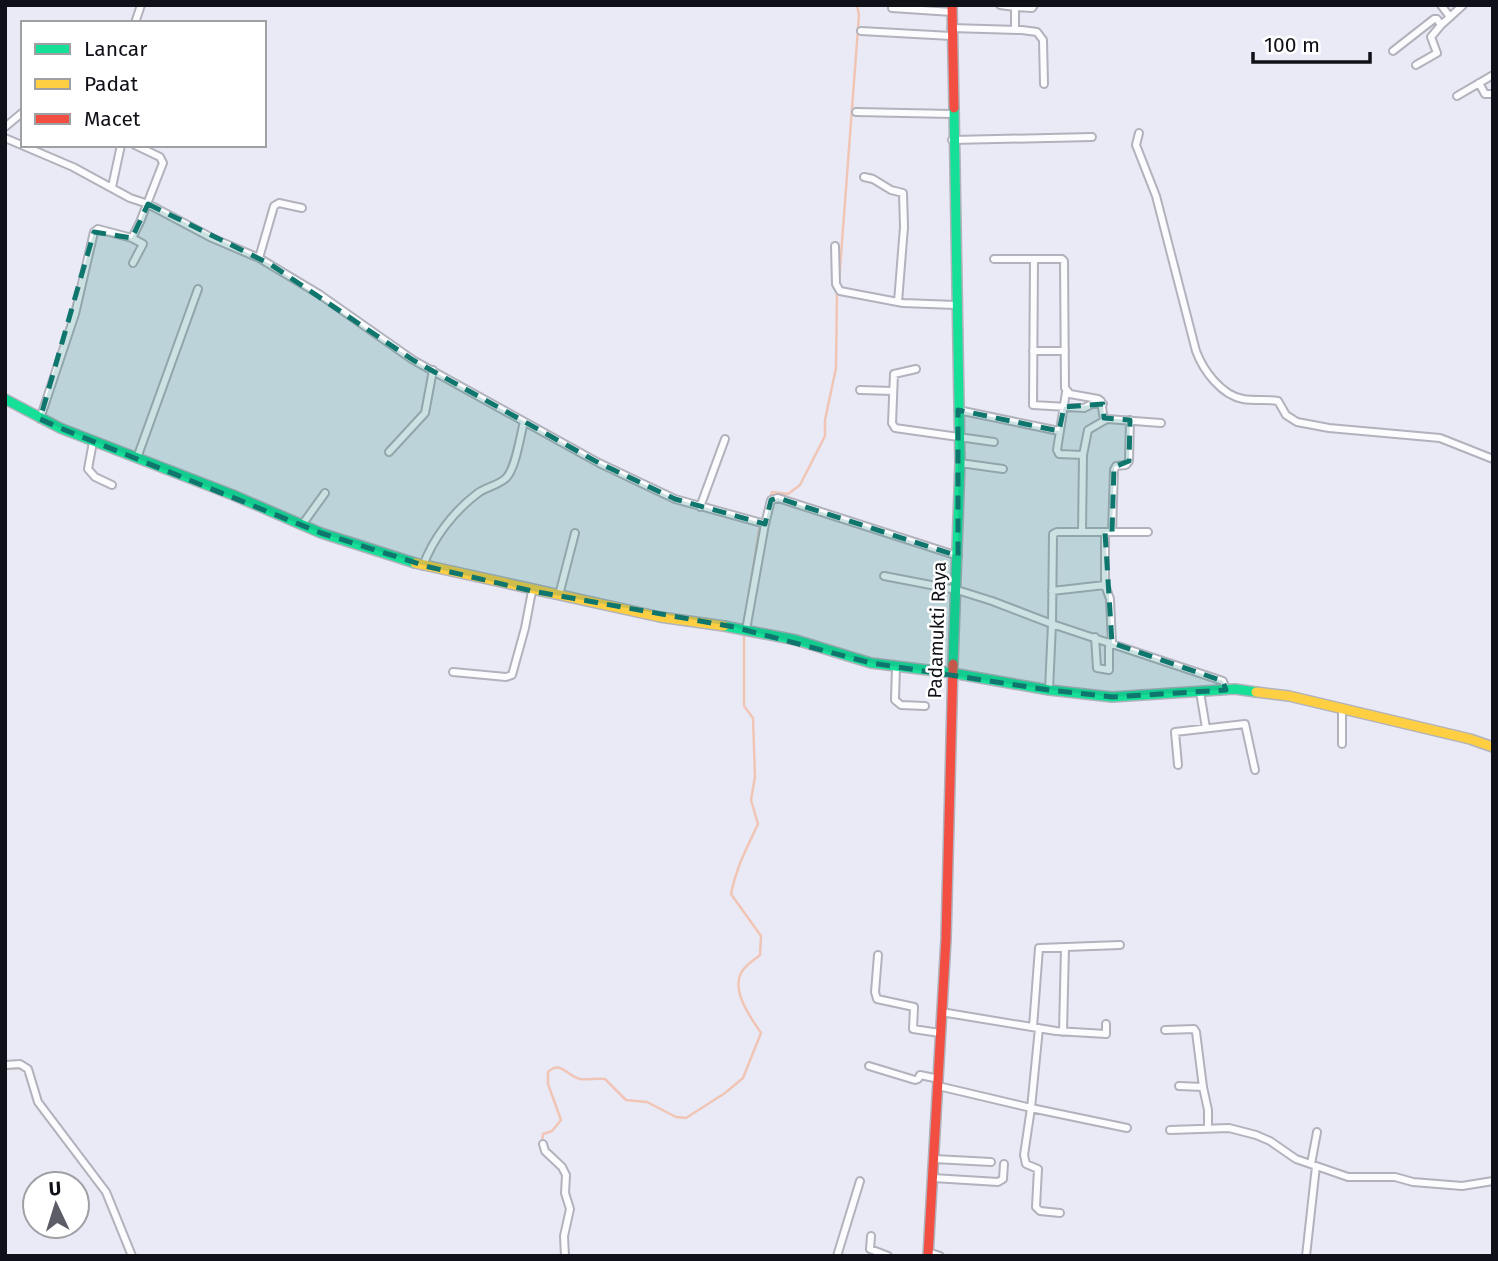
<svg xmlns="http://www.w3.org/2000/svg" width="1498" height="1261" viewBox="0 0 1498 1261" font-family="'Fira Sans',sans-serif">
<rect width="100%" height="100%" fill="#e9eaf6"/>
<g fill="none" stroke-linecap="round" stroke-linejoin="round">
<path stroke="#f0c5b5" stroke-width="2.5" d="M839,282L859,15L857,5
M744,625L759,531L772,492L788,494L800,485L825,436V420L836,368L837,292
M5,1069L21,1068
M36,1104L100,1188
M542,1144L543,1134L552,1131L561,1120L548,1084V1072C561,1060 567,1076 580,1079C588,1080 597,1078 605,1079L626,1100L647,1102L676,1117L686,1118L725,1093L743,1078L761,1033C751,1018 729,989 743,970C747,964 754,960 760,955L761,936L731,894C736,867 747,848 758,824L751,800L755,777L753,718L744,706V631
M563,1181L562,1197L566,1204
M125,1246L128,1256"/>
<defs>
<path id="street" d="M1000,5L1015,7V30
M1015,7L1032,8L1034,5
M892,8L952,12
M1450,17L1463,5
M135,23L141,5
M951,28L1022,30L1037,32L1043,40L1044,84
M861,31L951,36
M1393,51L1434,19H1437L1441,25L1450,17L1441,5
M1416,65L1437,53L1431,37L1441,25
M1479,83L1485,94H1493
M1457,96L1493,75
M856,112L952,114
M5,127L23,112
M1139,133L1136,145L1156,196L1196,351C1203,370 1221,395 1243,399C1255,401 1266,399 1278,401L1286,415L1297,422L1329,428L1440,438L1493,459
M5,138L73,167L130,198L148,204L212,238L259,258L319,294L413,360L599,463L675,499L765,524L771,500L778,498L958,556
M952,140L1092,137
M864,177L873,179L891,190L903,193L904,227L898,302
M112,187L121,145
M835,246L836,284L840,291L903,303L955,305
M259,258L274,206L279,203L302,208
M994,259H1062L1064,261L1065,388L1070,394L1098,399L1101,401L1104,420
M1034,259L1033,405L1084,408L1092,404H1103
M133,263L143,244L132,238L140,222L163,163L160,157L135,145
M1033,351H1065
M916,369L894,374L892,423L895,428L994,442
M860,390L893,391
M958,410L1059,431
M40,419L75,314L94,232L98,229L132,238
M93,442L88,469L95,477L112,485
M389,452L425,413L433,370
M1083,455L1088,430L1107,419L1161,423
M137,458L198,289
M960,463L1003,469
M700,507L725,439
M302,525L325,493
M1082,532H1148
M1112,532L1114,470L1116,466L1126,465L1129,461L1130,420
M423,566C433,538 454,511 478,493C486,487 499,485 506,478C516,468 520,436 524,422
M884,576L957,590L992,601L1052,624L1053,534L1057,532H1082L1083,455L1059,454L1057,450L1066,392
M1105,585L1110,599L1112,643
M1052,591L1105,585V532
M559,595L575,533
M746,630L765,524
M1095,637L1097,668L1109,670V642
M896,666L895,700L901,705L925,706
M453,672L506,677L512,675L525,628L532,591
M1049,690L1052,624L1223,681L1226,690
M1200,692L1206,728
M1342,709V744
M1178,765L1175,732L1245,724L1255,770
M878,955L875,992L877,999L914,1007L913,1029L940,1033
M941,1012L1056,1031L1106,1034V1024
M1033,1027L1039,948L1120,945
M1165,1030L1194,1029L1196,1032L1203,1087
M1063,1032L1065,947
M5,1065L20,1064L28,1069L38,1102L106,1192L132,1256
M869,1066L915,1080L918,1079L920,1075L939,1079
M938,1086L1031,1108L1039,1028
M1179,1086L1203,1087L1208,1110V1128
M1170,1130L1229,1128L1256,1135L1270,1141L1296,1159L1348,1177H1395L1413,1182L1462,1186L1493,1181
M543,1144L545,1151L562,1167L566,1175L565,1193L570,1209L564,1236L565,1256
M934,1159L991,1162
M1311,1164L1317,1132
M933,1178L998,1182L1003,1179L1004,1164
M1060,1213L1040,1211L1036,1207L1038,1169L1026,1164L1024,1155L1031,1108L1127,1128
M871,1236L870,1249L888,1256
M928,1252L940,1256
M837,1256L860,1181
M1306,1256L1316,1166"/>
<path id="fast" d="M5,399L60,428L233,495L321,533L415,563
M724,626L796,640L871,663L952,673L1049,690L1112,697L1235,689L1256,692
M953,664L960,463L954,108"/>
<path id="slow" d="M415,563L660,617L724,626
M1256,692L1289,696L1470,739L1493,747"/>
<path id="jam" d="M952,5L954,108
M928,1256L946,939L953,664"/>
</defs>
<use href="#street" stroke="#b1b2bb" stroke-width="10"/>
<use href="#fast" stroke="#b1b2bb" stroke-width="12"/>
<use href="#slow" stroke="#b1b2bb" stroke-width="12"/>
<use href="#jam" stroke="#b1b2bb" stroke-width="12"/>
<use href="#street" stroke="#fcfcfe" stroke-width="6"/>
<use href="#fast" stroke="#16e098" stroke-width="9"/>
<use href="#slow" stroke="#ffcf43" stroke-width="9"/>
<use href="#jam" stroke="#f24e42" stroke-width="9"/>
</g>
<path fill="#0f766e" fill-opacity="0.2" stroke="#0f766e" stroke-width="5" stroke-dasharray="14 9" stroke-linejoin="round" d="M148,204L270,264L413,360L599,463L675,499L765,524L771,500L778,498L958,556V410L1059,431L1064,407L1103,404L1104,418L1130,420L1129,461L1114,467L1112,532H1105L1112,643L1223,681L1226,690L1112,697L1049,690L871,663L734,627L532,591L429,567L321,533L60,428L40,419L94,232L132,238Z"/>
<g text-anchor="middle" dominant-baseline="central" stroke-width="5" stroke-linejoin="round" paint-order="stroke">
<g font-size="19" fill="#101118" stroke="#fff">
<text transform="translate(937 630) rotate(-88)">Padamukti Raya</text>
</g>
</g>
<rect width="1498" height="1261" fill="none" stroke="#101118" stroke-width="14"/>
<rect x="21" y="21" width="245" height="126" fill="#ffffff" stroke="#9fa0a3" stroke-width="2"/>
<rect x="35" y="44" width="35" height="10" fill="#16e098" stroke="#9fa0a3" stroke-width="2"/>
<text x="84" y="56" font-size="21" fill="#101118">Lancar</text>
<rect x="35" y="79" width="35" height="10" fill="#ffcf43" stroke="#9fa0a3" stroke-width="2"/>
<text x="84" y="91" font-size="21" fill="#101118">Padat</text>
<rect x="35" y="114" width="35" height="10" fill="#f24e42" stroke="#9fa0a3" stroke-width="2"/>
<text x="84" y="126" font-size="21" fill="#101118">Macet</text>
<g transform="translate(56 1205) rotate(356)"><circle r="33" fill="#ffffff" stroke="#9fa0a3" stroke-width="2"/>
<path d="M0-5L12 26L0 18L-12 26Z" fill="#5c5d66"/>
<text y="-10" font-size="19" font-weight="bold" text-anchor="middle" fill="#101118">U</text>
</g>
<path d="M1253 52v10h117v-10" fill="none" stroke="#101118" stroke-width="3.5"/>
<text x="1264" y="52" font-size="21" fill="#101118" stroke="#ffffff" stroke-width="5" paint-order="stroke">100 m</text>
</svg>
